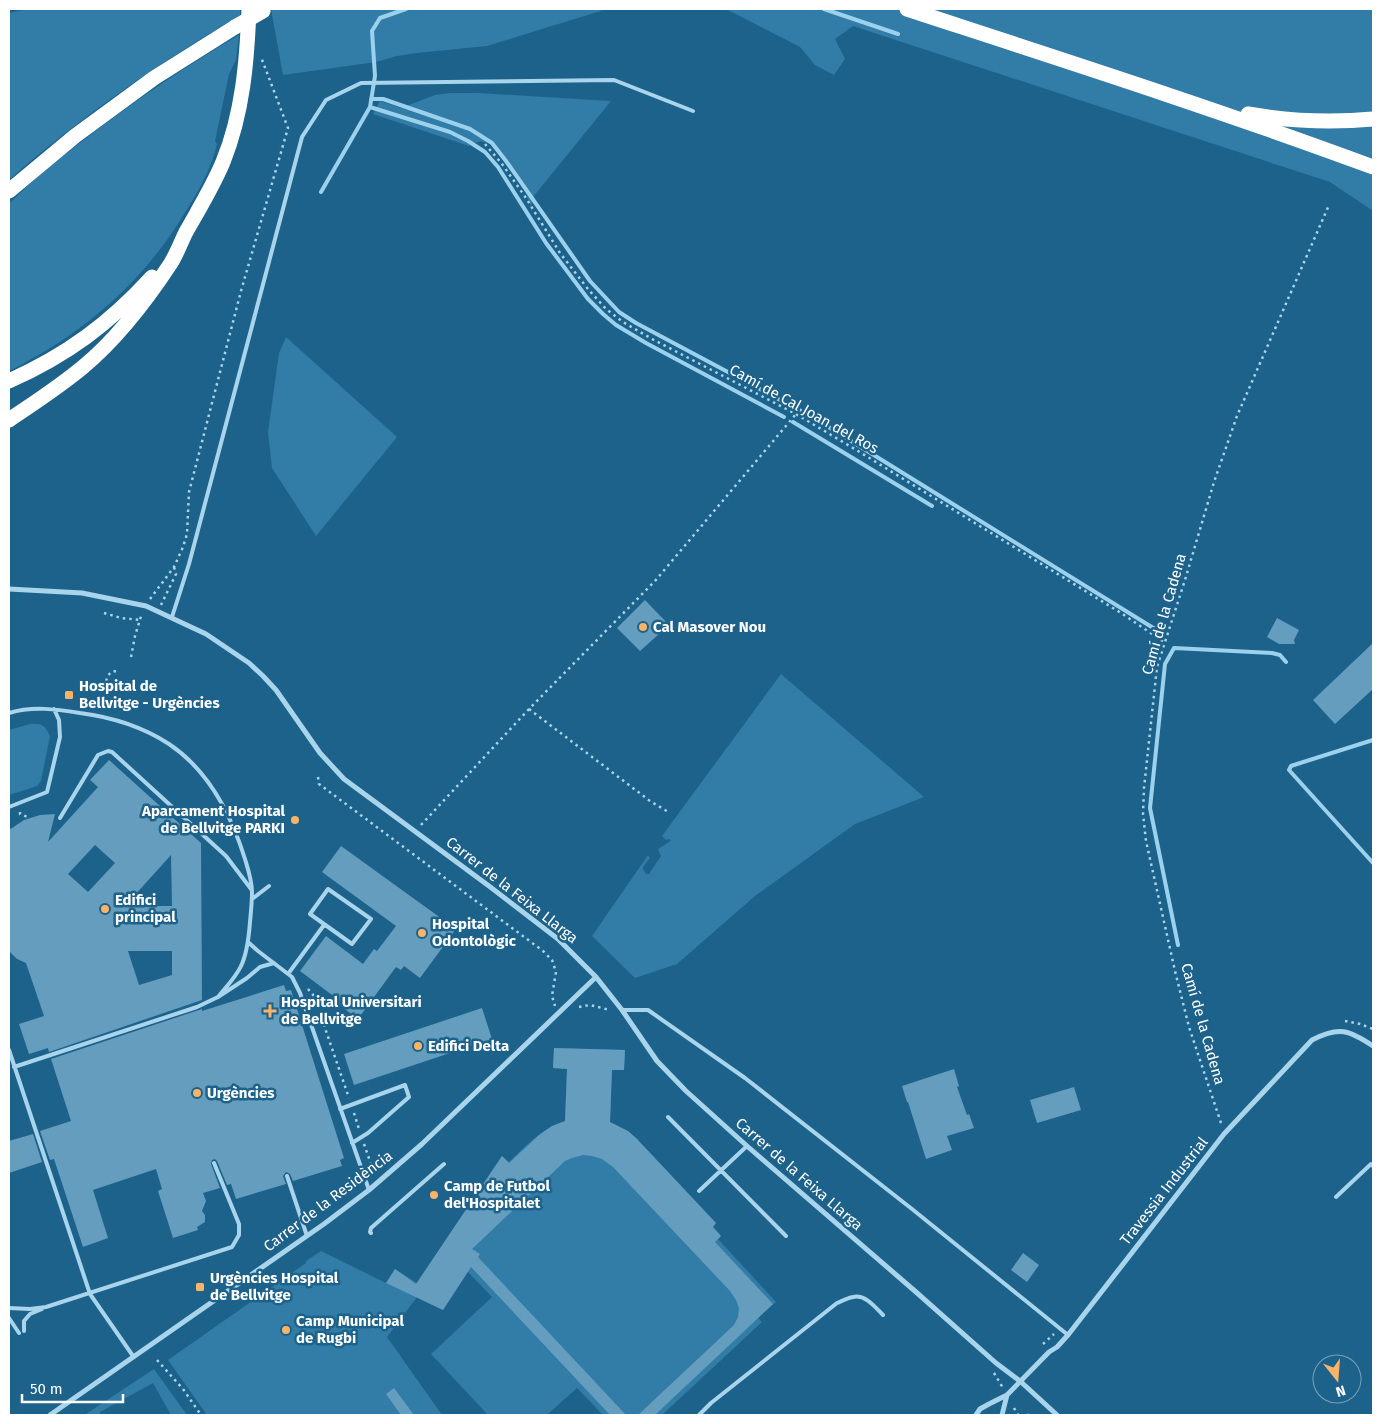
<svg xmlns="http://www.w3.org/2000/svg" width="1382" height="1424" viewBox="0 0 1382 1424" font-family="'Fira Sans',sans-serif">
<rect width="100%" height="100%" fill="#1d628a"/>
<path fill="#317da7" d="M28,9H240V15C158,64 80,117 9,180V13Z
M271,9H607L487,46L417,53L397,56L376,62L283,75Z
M726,9H1373V211L1330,182L853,26L835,39L845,59L834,75L815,65L800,47Z
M239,35L236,60L229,74L215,141L217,144C212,166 201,187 189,206C146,280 85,333 9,371V204C34,178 64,155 93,133C140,97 188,65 239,35Z
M450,93H478L611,101L533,197L531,207L524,187L491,145C482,139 477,142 469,146L373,114L380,101L401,108L435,95Z
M286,337L397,437L316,536L272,468L268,432L279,353Z
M781,674L924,797L855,824L755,896L677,964L635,978L592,936L648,855L650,858L643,867V869L646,874H649L661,856L658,849L669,842L671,840L669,839L666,840L662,836Z
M30,724C43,723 44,725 50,736L41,781L37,786L9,795V730Z
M554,1048L625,1050L624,1070H612L610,1122L628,1131L636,1138L716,1223L713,1227L721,1236L718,1239L776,1302L758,1318L762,1322L662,1415H603L577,1388L547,1415H488L431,1354L492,1297L468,1272L443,1310L417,1297L387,1337L442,1415H207L168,1360L306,1263V1261L321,1251L386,1283L395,1269L417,1283L502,1156L509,1162C526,1146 542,1128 565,1121L567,1069L553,1068Z
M154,1369L187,1415H171L153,1383L100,1412L101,1415H87L86,1414Z"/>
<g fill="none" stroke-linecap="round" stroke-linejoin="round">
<path stroke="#9bd1ed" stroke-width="4" d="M824,9L898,34
M371,99H383L470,129L492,143L506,161L590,281L619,312L636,323L814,418L1163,634
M370,107L450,132L468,141L485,152L498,167L546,243L588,299L603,314L616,325L646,343L784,417
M321,192L370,107L375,76L372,31L380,18L406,9
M793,422L932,506
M1373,740L1294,765L1291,766L1289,770L1373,863
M1178,945L1150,808L1165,664L1174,648L1272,653L1280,655L1286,662"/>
</g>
<path fill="#649dbe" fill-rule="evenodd" d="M645,600L669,625L640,651L617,628Z
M1277,618L1299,630L1294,640L1295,644H1279L1267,637Z
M1373,643V689L1335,724L1313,700Z
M109,760L201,843L202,1000L49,1052L48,1048L29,1054L19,1024L44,1016L26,963L17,959L9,951V830L24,820L40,815L55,814L48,842L98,787L90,780ZM95,845L115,863L88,892L68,874ZM171,855L172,906H125ZM128,951H172V975L139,985Z
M341,846L456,929L420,978L404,966L401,970L396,967L358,1019L338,1004L340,1001L300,971L326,936L363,964L374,949L377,951L396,926L322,872Z
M284,985L286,991L291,990L344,1158L340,1160L342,1166L293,1181L290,1174L286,1172L283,1176L286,1184L236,1199L231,1184L227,1185L217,1161L215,1159L212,1160L211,1164L220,1188L203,1193L206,1201L202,1211L205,1215V1222L197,1227L198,1230L173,1238L158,1191L162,1189L156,1169L93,1190L108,1238L83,1247L54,1159L50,1160L40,1131L71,1121L51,1059L202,1009V1011Z
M482,1008L492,1039L354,1085L344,1054Z
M554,1048L625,1050L624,1070H612L610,1122L628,1131L636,1138L716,1223L713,1227L721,1236L715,1242L773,1304L655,1415H638L734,1325L738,1317L739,1308L736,1300L730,1291L613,1167L602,1159L592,1156L583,1155L572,1158L565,1161L472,1249L480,1254L478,1257L626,1415H610L471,1267L443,1310L386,1283L395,1269L416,1284L502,1156L509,1163L539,1135L552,1126L565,1121L567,1069L553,1068Z
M954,1069L959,1086L957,1087L967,1115L969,1114L974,1128L947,1136L952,1150L926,1159L908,1102H907L902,1086Z
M1074,1087L1081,1110L1037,1123L1030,1100Z
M33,1134L42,1162L9,1173V1141Z
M1023,1253L1039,1265L1027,1282L1011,1270Z
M394,1388L414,1415H401L386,1394Z"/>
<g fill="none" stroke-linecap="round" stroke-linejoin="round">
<path stroke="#a8d4ec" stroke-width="2.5" stroke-dasharray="2.5 4" stroke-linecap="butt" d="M485,144L502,164L526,198L560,253L588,289L606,309L623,322L652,339L796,414L858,451L1121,613L1164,642
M150,599L174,567L183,547L187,534L189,492L241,291L288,128L261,57
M161,605L176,574L174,567
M104,613L121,618L140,620
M131,657L135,636L142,613
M109,687C104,681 107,675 113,671L120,672
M100,708L102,703
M529,709L650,801L670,813
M318,777L319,784L543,951L552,960L556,972L552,996L555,1006
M20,812V814L30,818
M421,825L529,709L655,581L796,414
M308,989L314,996L349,1098
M579,1007L590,1005L610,1010
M1345,1021L1360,1024L1373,1029
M354,1113L359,1129
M1221,1123L1189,1027L1175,971L1146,841L1143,814L1144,788L1157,667L1185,580L1214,482L1237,416L1329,205
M364,1144L372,1167
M1043,1344L1054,1334
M157,1360L183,1389L201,1415
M994,1373L1003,1388
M1014,1408L1018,1415
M1027,1415H1030"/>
<path stroke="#a8d4ec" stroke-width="4" d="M172,617L189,564L302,137L326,100L361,83L614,80L693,111
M9,713C32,706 56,709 80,713C111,717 143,727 169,744C208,770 231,814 245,859C248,869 252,881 252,892C252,902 251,912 250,922C249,935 247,954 241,966C236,977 226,987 218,997L247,978L260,967L274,963
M9,807L47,792L60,737L59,720L54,709
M60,818L98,755L108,751L112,752L226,856L251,889
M328,889L371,919L352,944L310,914Z
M252,899L269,886
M248,942L258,951L292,977L300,993L369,1190
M288,974L324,925
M622,1010H648L745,1078L912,1209L1068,1335
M9,1050L90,1294L133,1356
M14,1067L197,1007L218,997
M340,1109L405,1085L409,1097L368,1133L352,1143
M668,1117L786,1236
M287,1176L307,1236
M699,1191L747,1146
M1336,1197L1371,1164L1373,1166
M371,1233L370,1232L371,1228L444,1164
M9,1308L30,1309L46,1307L232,1247L239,1235V1224L214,1163
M9,1318L19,1333
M24,1331V1321L30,1314L42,1309
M699,1415L711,1403L837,1303C842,1301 847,1298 853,1297C865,1294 875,1307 883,1315"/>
<path stroke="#a8d4ec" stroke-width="5" d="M9,589L82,593L146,606L206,634L249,663L263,676L276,690L320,753L344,779L489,886L558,939L596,977L622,1010L657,1061L686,1091L747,1146L916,1292L996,1363L1020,1381L1057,1415
M50,1415L324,1224L369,1190L422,1144L596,977
M976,1415L980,1409L989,1404L1007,1395L1049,1352L1057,1347L1068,1335L1224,1134L1312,1040C1339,1026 1349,1030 1373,1046
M1002,1415L1007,1395"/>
<path stroke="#fff" stroke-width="15" d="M907,9C1063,60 1219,110 1373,167
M1248,114C1289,121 1331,123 1373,119
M9,191L75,136L154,78L235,27
M9,381C67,355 109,324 152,277
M9,420C34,403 59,387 83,367C118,338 146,301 171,263C177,253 181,242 186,232C199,209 213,186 223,162C243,113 247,60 249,9"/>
<path stroke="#fff" stroke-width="15" d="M235,27L263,11"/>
</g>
<g fill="#fbb367" stroke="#1d628a" stroke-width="2">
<circle cx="643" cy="627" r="5"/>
<rect x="64" y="690" width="10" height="10" rx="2.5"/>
<circle cx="295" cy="820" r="5"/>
<circle cx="105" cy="909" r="5"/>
<circle cx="422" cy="933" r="5"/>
<path d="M267.5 1003.5h5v5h5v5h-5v5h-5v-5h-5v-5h5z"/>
<circle cx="418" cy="1046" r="5"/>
<circle cx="197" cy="1093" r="5"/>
<circle cx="434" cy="1195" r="5"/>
<rect x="195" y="1282" width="10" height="10" rx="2.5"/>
<circle cx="286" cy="1330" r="5"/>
</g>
<g text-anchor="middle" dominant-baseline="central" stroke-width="5" stroke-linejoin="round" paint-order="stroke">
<g font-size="15" fill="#fff" stroke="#1d628a">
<text transform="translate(804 409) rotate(29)">Camí de Cal Joan del Ros</text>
<text transform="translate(1164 614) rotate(-74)">Camí de la Cadena</text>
<text transform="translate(512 890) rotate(38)">Carrer de la Feixa Llarga</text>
<text transform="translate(1203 1024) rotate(74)">Camí de la Cadena</text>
<text transform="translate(799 1174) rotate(41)">Carrer de la Feixa Llarga</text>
<text transform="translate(1164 1191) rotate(-52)">Travessia Industrial</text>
<text transform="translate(328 1201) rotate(-37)">Carrer de la Residència</text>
</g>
<g font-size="15" font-weight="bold" fill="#fff" stroke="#1d628a" text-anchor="start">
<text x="653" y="627">Cal Masover Nou</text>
<text x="79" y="686">Hospital de<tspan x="79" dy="17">Bellvitge - Urgències</tspan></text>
<text x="285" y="811" text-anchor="end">Aparcament Hospital<tspan x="285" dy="17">de Bellvitge PARKI</tspan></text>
<text x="115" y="900">Edifici<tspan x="115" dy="17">principal</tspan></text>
<text x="432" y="924">Hospital<tspan x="432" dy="17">Odontològic</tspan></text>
<text x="281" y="1002">Hospital Universitari<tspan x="281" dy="17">de Bellvitge</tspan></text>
<text x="428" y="1046">Edifici Delta</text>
<text x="207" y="1093">Urgències</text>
<text x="444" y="1186">Camp de Futbol<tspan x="444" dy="17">del'Hospitalet</tspan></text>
<text x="210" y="1278">Urgències Hospital<tspan x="210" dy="17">de Bellvitge</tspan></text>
<text x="296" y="1321">Camp Municipal<tspan x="296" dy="17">de Rugbi</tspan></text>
</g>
</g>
<rect width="1382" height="1424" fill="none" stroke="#ffffff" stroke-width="20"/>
<g transform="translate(1337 1379) rotate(163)"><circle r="24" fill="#1d628a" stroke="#77a1b9"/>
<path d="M0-4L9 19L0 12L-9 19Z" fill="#fbb367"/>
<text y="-8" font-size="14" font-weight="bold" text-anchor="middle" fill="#ffffff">N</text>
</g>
<path d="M22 1394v8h101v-8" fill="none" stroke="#ffffff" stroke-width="2.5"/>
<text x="30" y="1394" font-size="15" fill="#ffffff" stroke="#1d628a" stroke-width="4" paint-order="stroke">50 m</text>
</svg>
